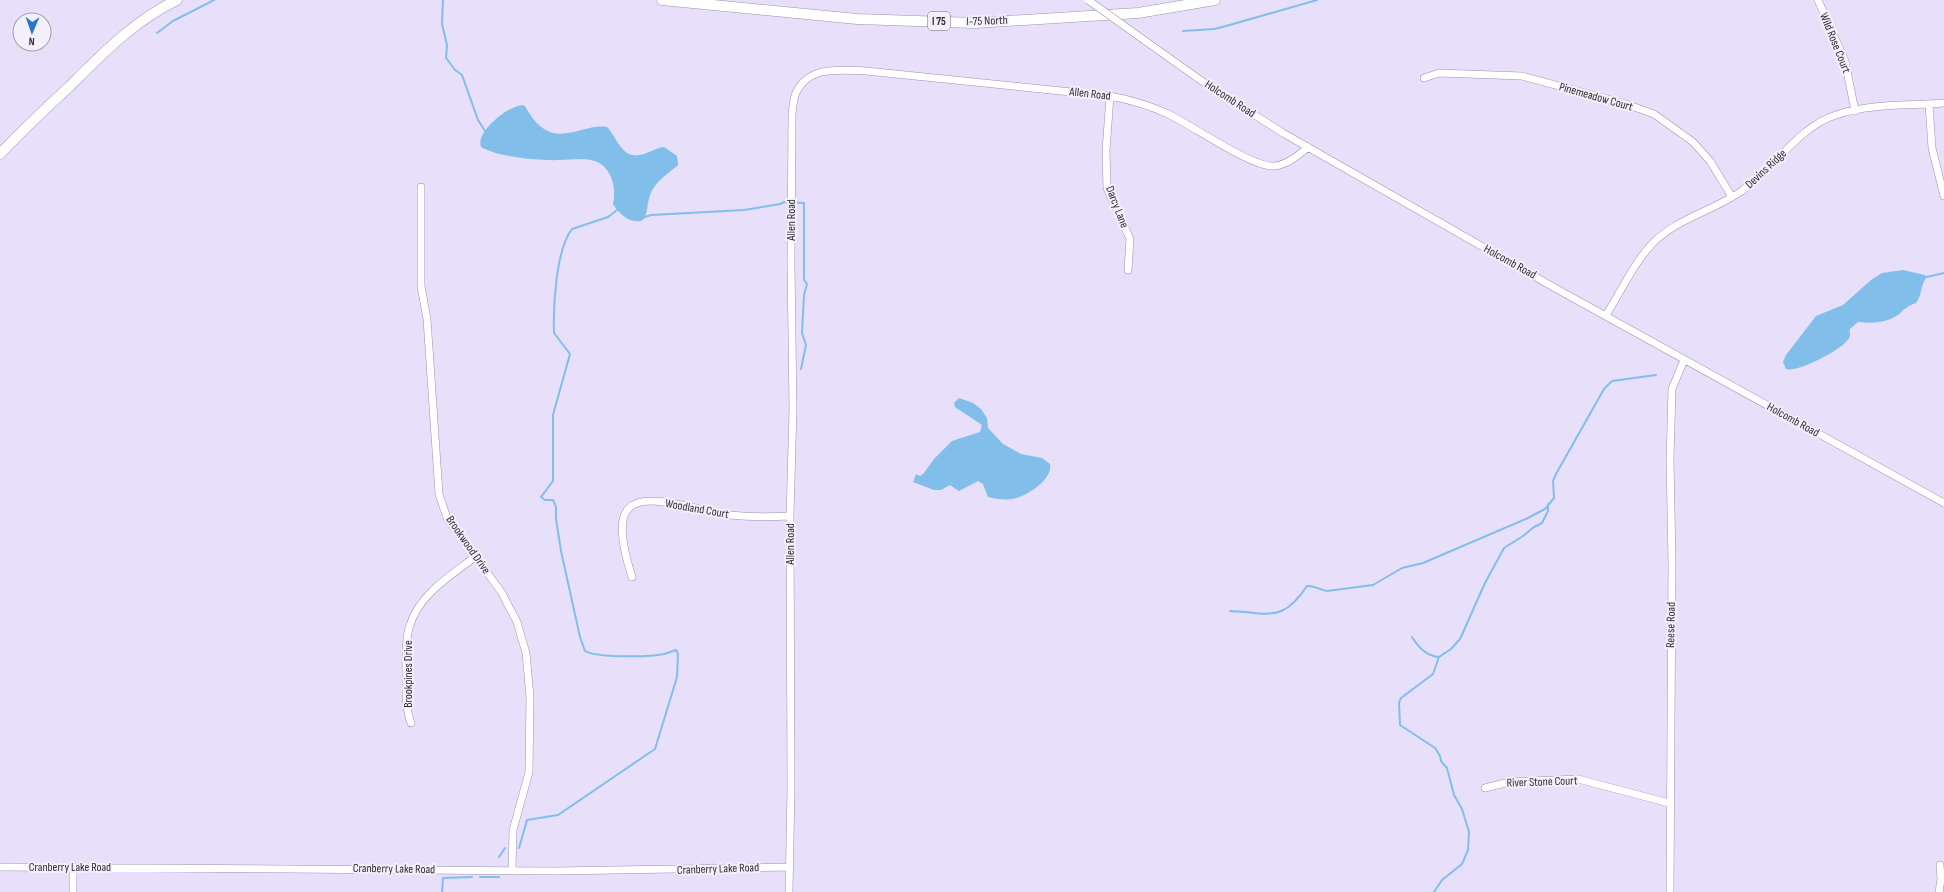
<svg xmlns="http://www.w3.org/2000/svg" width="1944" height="892" viewBox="0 0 1944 892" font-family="'Sofia Sans Condensed',sans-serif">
<rect width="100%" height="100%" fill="#e8dffb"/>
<path fill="#81bfea" d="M523,105C527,107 527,111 530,114C534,121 541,128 548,131C566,140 588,124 607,127C617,137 621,158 639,155C648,154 655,148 664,147L677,156L678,165C667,175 656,180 650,195C647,203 648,214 643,220C631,225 619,214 613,204C617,187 611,164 591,160C581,158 569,160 560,160C540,161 497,157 481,147C475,132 509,105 523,105Z
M1903,270L1925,275L1927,277C1919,287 1923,294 1916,303C1907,306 1905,309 1898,315C1884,324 1873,323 1858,322L1850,329C1849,332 1851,335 1849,338C1844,349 1797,373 1786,369L1783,362L1786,355L1816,316L1843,305L1871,280L1882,273Z
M959,398L973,403L981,409L987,418L988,428L1003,444L1021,454L1042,458L1050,464C1053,480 1027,496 1013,499C1005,500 995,499 988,497L983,484L978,481L959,491L950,485L941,490H934L913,482L916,474L920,476L924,473L934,459L952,441L980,432L982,425L955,407L954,403Z"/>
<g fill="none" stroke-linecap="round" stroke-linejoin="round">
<path stroke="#81bfea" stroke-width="2" d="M443,0L442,24L447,45L446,58L455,70L462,75L478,120L485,131
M1183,31L1214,29L1226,26L1317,0
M157,33L173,21L214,0
M645,217L651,215L744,210L780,204L784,202L804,203V280L807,284L804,295L802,333L806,345L801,369
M1927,277L1944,273
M1230,611C1235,612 1241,611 1246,612C1277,617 1289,613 1307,586C1313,585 1320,590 1327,591L1373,585L1402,568L1423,563L1526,519L1545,509L1554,498L1553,481L1556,474L1604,389L1612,381L1656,375
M1412,637C1418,647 1426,656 1439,657
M519,848L527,820L558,815L655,749L677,677L678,654L676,650C672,651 668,653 664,654C651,657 596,658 585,651L580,637L561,551L556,519V507L553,500H545L541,497L553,481V415L570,354L554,333C553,307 556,249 572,229L608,217L617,210
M499,857L505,848
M480,877H499
M442,892L443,878L472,877
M1434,892L1442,880L1462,864L1468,850L1469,832L1462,809L1454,795L1447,768L1441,761L1440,756L1435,748L1400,725L1399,703L1401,698L1433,674L1439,657L1451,649L1460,639L1485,583L1504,548L1523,536L1534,527L1542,523L1548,511V504"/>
<defs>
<path id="minor" d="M1818,0L1845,61L1855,111
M1144,40L1206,84L1283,133L1555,288L1944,503
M1424,78L1439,73L1522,76L1626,104L1654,114L1693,142L1710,161L1732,197
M1110,96L1106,151L1107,188L1130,239L1128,270
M1929,104L1932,148L1944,196
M421,187V286L427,319L439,494L447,518L502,593L509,607L517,622L526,653L530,697L529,772L513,830L512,870
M1606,315C1621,292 1633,264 1652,244C1677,218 1714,211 1743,190C1775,168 1798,127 1836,115C1870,103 1909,106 1944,103
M632,577C627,561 615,523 628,509C646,489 705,513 729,515C749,517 770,517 790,516
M411,723C405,707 406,690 406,674C406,659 405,642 409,628C418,595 450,576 475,557
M1485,788L1509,782L1578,779L1669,803
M0,867L555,871L789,867
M73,892V867
M789,892L791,789L790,516L793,409L791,264L792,114C793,107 793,99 796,93C809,65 840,70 866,71L1110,96C1131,100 1149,105 1168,114C1192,125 1252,168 1274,166C1287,165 1299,155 1308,147
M1670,892L1672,563L1670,460L1672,389L1684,360
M1939,892L1941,879L1940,865"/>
<path id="highway" d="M662,0L857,19L975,23L1138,13L1215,0
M0,154C22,131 46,108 70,86C102,54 135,20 177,0"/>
</defs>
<use href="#minor" stroke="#9b93ac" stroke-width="8"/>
<use href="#highway" stroke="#9b93ac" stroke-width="11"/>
<use href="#minor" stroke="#fff" stroke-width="7"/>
<use href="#highway" stroke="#fff" stroke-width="10"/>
<defs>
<path id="minor-bridge" d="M1088,0L1144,40"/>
</defs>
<use href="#minor-bridge" stroke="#9b93ac" stroke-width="8" stroke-linecap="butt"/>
<use href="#minor-bridge" stroke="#fff" stroke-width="7"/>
</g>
<g text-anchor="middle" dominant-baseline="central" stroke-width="4" stroke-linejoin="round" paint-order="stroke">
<rect fill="#f3f0fb" stroke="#696671" stroke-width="1" x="928" y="12" width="22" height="18" rx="3"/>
<g font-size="11" font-weight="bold" fill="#2e2b36">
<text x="939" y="21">I 75</text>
</g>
<g font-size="12" fill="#2e2b36" stroke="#f3f0fb">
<text transform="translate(987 21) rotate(-2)">I-75 North</text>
<text transform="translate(1835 43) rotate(68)">Wild Rose Court</text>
<text transform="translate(1090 94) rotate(6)">Allen Road</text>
<text transform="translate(1596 97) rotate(16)">Pinemeadow Court</text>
<text transform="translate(1230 99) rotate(33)">Holcomb Road</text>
<text transform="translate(1766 169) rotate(-43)">Devins Ridge</text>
<text transform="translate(1117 207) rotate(69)">Darcy Lane</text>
<text transform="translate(791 220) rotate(-90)">Allen Road</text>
<text transform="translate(1510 262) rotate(29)">Holcomb Road</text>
<text transform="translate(1793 420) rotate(29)">Holcomb Road</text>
<text transform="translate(697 509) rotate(10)">Woodland Court</text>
<text transform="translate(790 544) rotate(-90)">Allen Road</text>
<text transform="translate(468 545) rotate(55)">Brookwood Drive</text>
<text transform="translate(1671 625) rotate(-89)">Reese Road</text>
<text transform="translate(408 674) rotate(-90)">Brookpines Drive</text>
<text transform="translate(1542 782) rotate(-2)">River Stone Court</text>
<text x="70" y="867">Cranberry Lake Road</text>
<text transform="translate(394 869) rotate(1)">Cranberry Lake Road</text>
<text transform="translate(718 869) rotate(-2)">Cranberry Lake Road</text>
</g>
</g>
<g transform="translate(32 32) rotate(182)"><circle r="19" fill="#f3f0fb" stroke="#a4a1ac"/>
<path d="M0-3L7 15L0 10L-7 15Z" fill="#2b75c5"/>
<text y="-6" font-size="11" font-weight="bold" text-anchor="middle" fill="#2e2b36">N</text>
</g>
</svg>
